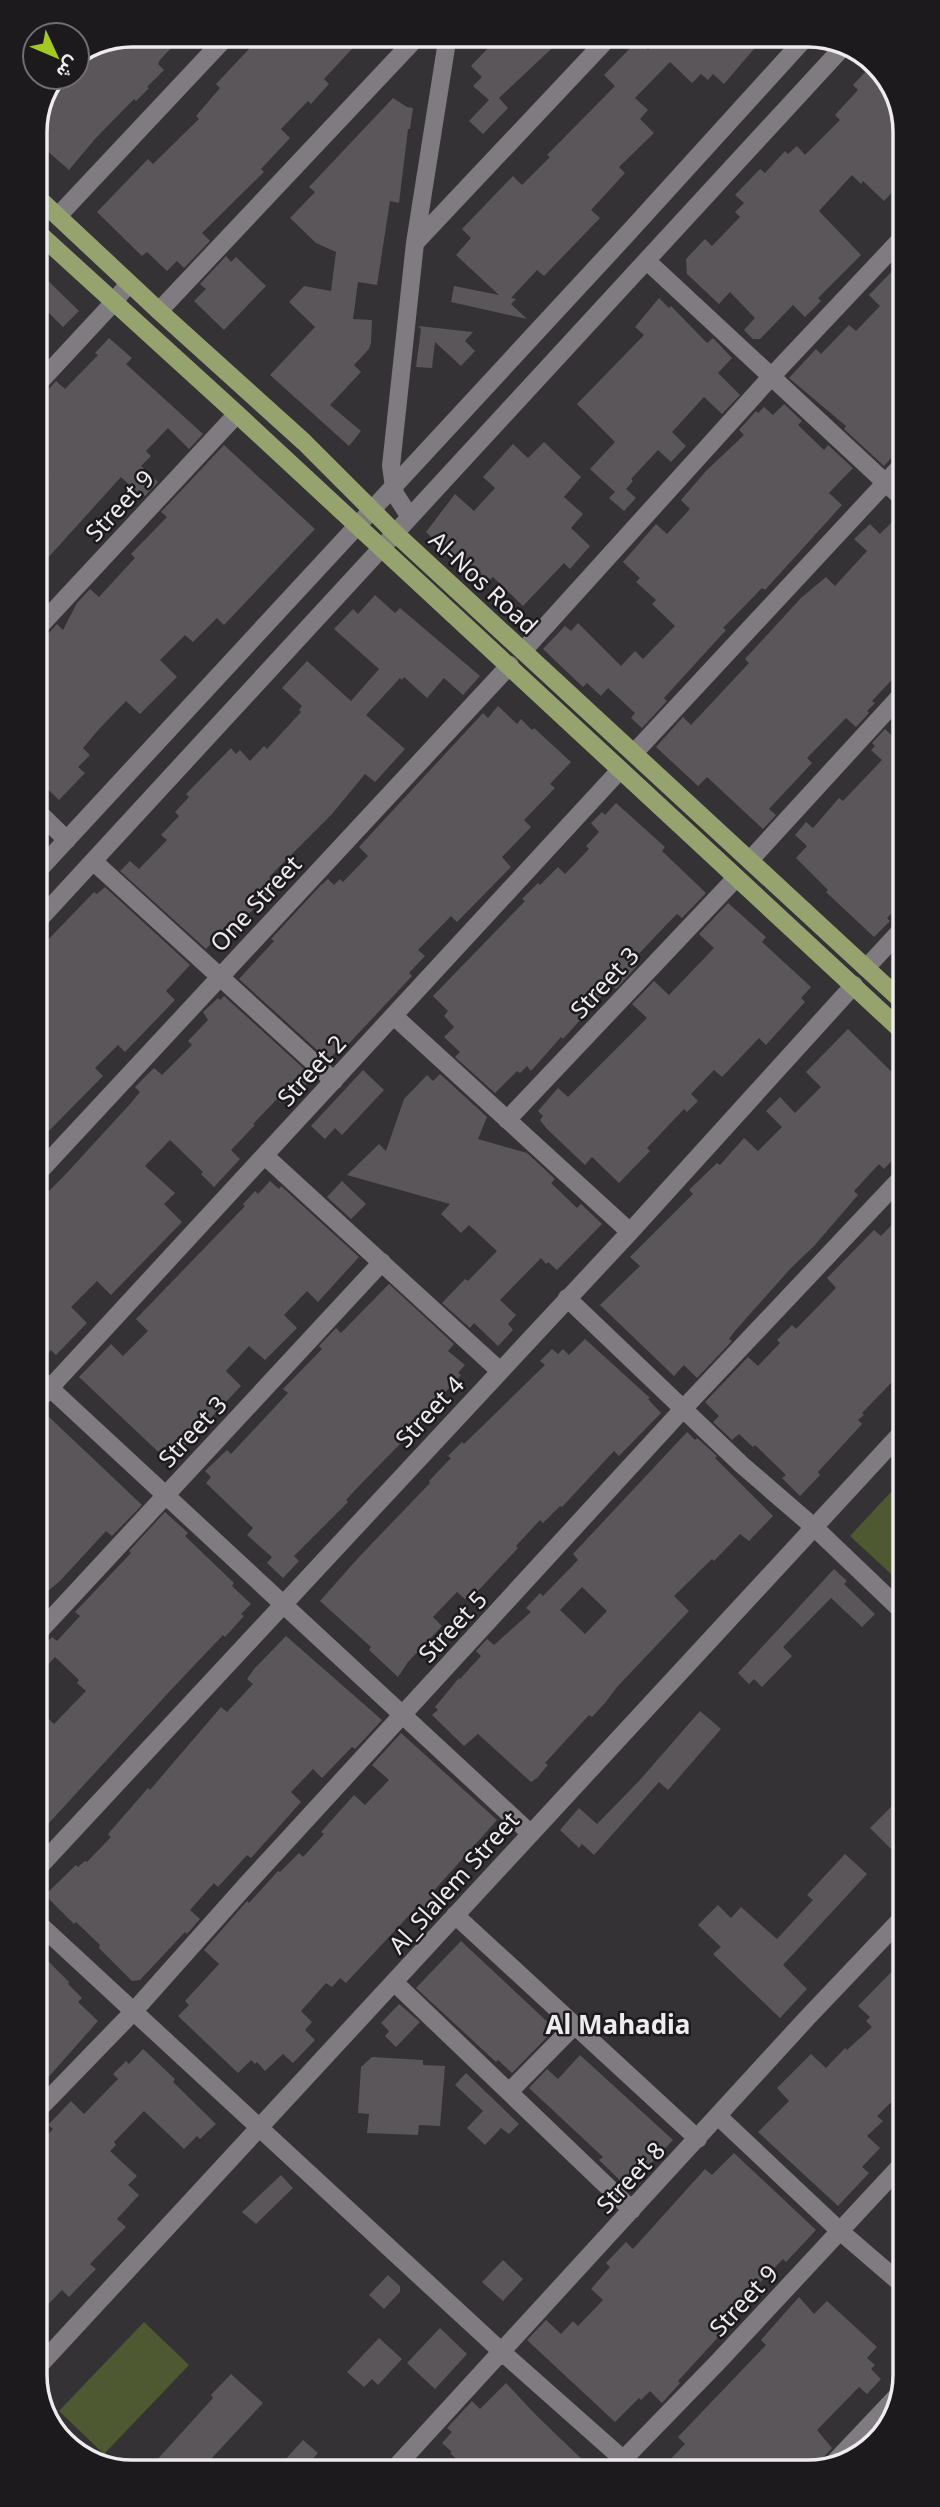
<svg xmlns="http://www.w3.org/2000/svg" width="940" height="2507" viewBox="0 0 940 2507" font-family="'Noto Sans',Vazirmatn,sans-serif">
<rect width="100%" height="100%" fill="#353235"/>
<path fill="#4e5931" d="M904,1478V1586L850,1536Z
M144,2322L189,2365L104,2454L59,2411Z"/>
<path fill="#5a565a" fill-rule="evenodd" d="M132,35H183L160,60L158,64L164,70L147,87L149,88L136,101L134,99L95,139L69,170L44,148L35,158V126L57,77H77V58Z
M262,35H365L324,79L329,84L311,104L308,101L281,129L290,138L261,169L264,172L202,233L210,241L184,268L177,261L167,271L147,252L142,256L97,212L148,159L153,164L199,119L196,116L220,88L216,84Z
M478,35H566L499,98L508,108L483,134L469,121L489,100L473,86L482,77L471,66L490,46Z
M662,35H766L724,84L713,74L708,80L701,74L692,83L670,62L635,98L648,110L640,119L654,133L619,167L625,173L591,210L600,218L544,276L537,270L511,298L516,299L511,304L527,319L451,302L454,286L499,295L456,255L471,238L462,229L513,176L522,185L550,157L547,155L615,86L604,75L638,40L648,50Z
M868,69L882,83L884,81L902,106V182L884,201L863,181L861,184L852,175L819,211L861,255L818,298L821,301L805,317L793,305L760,339H753L744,330L755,318L730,292L719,304L687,274L686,259L705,239L712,246L740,217L735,212L744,203L735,195L760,169L765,173L785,151L788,154L797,146L805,155L840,120L835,115L858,90L853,85Z
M393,98L407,107L413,108L410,129H408L399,203L390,201L377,285L358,282L353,319L372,320L371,343L369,349L354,365L361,372L330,405L361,431L349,446L270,375L315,327L289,302L304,286L331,291L336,252L316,243L290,218L315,192L309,187Z
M226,256L231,262L236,257L266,286L224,330L194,301L206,289L200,284Z
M902,261V446L884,466L844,429L846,426L789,378L816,349L821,354L849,325L856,331L880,306L869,295Z
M35,268L79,311L63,327L49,313L35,327Z
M659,298L669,308L671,306L707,343L713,338L732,358L718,373L740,395L722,414L704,397L672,432L686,446L671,462L658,450L631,479L633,481L626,489L636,498L624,511L609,498L615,492L590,469L615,442L577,404L644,335L635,327Z
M418,326L473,332L465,341L475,351L461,366L435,342L432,368L416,367L421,329Z
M109,338L132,358L126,364L203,434L189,449L168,428L146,451L151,456L141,466L158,482L145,496L139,490L137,492L121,477L36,571V492L49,477L36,465V414L43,406L36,397L44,394L56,381L65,389L98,355L95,353Z
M784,404L802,421L798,425L824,450L828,445L853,468L829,493L842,505L765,590L762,588L723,628L726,630L664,698L667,701L642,728L631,718L635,713L608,688L601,696L587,683L583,687L543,649L565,626L571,631L578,623L621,666L635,651L643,659L675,626L652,604L656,600L636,582L640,578L623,562L656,524L667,534L690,509L681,500L706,471L744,435L739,430L756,411L758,413L764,407L773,415Z
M544,442L581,477L564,497L583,514L571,528L590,546L570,569L564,563L523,606L493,577L487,582L479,575L475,580L426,532L455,494L474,511L495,488L483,477L513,444L528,458Z
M224,445L315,529L224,625L217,618L193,642L185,635L160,660L177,677L140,714L126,701L100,728L83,748L90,755L78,767L85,773L59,800L36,778V683L48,671L36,660V641L44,638L57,624L63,630L77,603L90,589L99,597L135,558L131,554L167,517L161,512Z
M902,512V669L872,701L875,703L867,711L869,713L856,727L846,718L807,758L812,763L769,809L776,815L763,829L707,777L698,786L656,747L683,717L691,725L749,663L745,659L801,598L826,577L835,586L867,551L854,539L870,524L880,534Z
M375,595L395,613L400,608L480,676L463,695L444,678L427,698L404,677L402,680L400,678L366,715L405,749L375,782L365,774L332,814L269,877L277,885L241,922L244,925L229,940L222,932L206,949L120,871L130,861L139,869L167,840L161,835L179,816L175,812L189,797L186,794L231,748L236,754L240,750L250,761L264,746L267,749L301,712L299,710L302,706L282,688L307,661L351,701L379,669L334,629L353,609L358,614Z
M498,706L517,724L521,719L532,730L534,728L571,762L550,784L555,788L524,820L531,827L502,857L511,867L457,922L451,916L418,950L425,956L409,973L412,976L341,1052L338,1050L328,1060L239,979L274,941L271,939L320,886L328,879L334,885L340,879L343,882L368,856L359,847L370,835L483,713L488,718Z
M885,729L903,746V823L893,834L903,843V902L887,918L890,921L874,937L826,892L828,890L796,858L807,846L795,835L806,822L813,828L839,798L843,801L882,760L871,750L875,746L872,743Z
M616,803L665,847L662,851L706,893L682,918L677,914L667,924L633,960L637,966L616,989L613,986L607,990L563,1039L561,1037L531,1071L527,1066L520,1073L517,1071L495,1093L455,1057L460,1052L444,1037L454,1027L444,1016L448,1011L433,996L525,901L522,899L538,883L540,885L558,867L565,874L589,849L586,846L599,832L591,823L602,812L605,815Z
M105,887L190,965L166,991L175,1000L125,1052L118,1045L95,1068L103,1076L37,1143L36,965L48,953L41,947L94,892L97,894Z
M728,903L766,937L762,942L811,987L801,998L805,1002L766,1045L759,1038L722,1077L714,1070L691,1094L698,1101L687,1112L684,1109L647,1148L650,1151L619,1183L592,1157L585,1165L547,1129L540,1120L543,1116L538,1111L558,1088L568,1097L647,1018L632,1004L654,981L669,995L714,948L699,934Z
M224,996L313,1077L291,1101L286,1096L280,1103L277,1099L253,1124L255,1125L231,1150L240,1159L214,1187L201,1174L203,1172L170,1140L145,1166L175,1193L164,1204L182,1222L111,1295L97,1281L71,1307L87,1323L56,1355L51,1350L37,1365V1185L45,1195L64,1176L130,1104L140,1092L135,1087L154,1068L162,1075L192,1045L188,1041L208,1020L203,1012L218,998L220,1000Z
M848,1029L903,1083V1149L884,1169L879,1164L854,1191L858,1195L814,1246L791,1268L734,1332L729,1339L732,1341L697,1378L684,1365L674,1376L600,1305L640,1266L630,1257L693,1194L689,1190L717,1163L720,1165L744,1138L758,1151L782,1127L766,1111L780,1097L795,1113L821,1087L806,1072Z
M363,1070L384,1090L342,1135L335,1128L325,1139L311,1126Z
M440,1074L487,1117L478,1139L527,1153L555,1179L551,1183L577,1208L581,1204L602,1224L557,1270L548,1262L546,1264L541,1258L500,1300L516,1315L508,1324L513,1330L498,1346L474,1323L470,1328L442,1303L465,1279L468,1281L497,1251L469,1225L461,1233L441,1214L450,1204L347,1175L379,1144L386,1151L404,1099L427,1075L433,1081Z
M270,1181L279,1189L281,1186L359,1257L318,1302L307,1291L284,1315L297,1328L265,1360L249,1346L226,1371L241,1386L169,1462L79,1377L111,1344L123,1356L148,1331L136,1319L245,1206L243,1204L255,1191L258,1194Z
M342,1181L366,1204L351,1219L327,1197Z
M903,1213L904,1392L892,1382L862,1413L864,1415L858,1420L862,1424L830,1459L818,1472L820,1475L800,1496L782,1478L786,1475L755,1445L753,1447L739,1434L732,1440L713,1422L719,1416L705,1402L748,1357L758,1366L780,1343L777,1340L792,1325L796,1329L836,1288L827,1278L874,1230L881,1236Z
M389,1284L454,1344L448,1351L465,1365L458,1373L461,1375L438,1400L441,1402L358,1487L346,1500L348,1502L294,1556L299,1561L283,1578L267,1563L272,1557L247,1535L253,1528L206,1483L211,1477L205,1471L227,1450L231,1454L288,1393L283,1389L322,1349L319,1346L336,1328L341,1333Z
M585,1339L650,1398L648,1399L661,1413L619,1456L614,1451L562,1507L560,1506L543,1523L540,1520L516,1546L518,1548L476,1593L473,1590L465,1599L457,1592L433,1617L442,1626L408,1662L398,1677L369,1650L371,1647L320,1601L359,1557L430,1483L429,1481L451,1458L448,1456L462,1442L464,1444L545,1365L540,1361L552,1349L558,1354L563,1349L569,1355Z
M48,1416L142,1505L112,1536L106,1531L60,1581L37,1600V1428Z
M687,1432L695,1440L697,1438L717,1456L715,1458L773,1516L749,1541L740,1534L714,1561L712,1559L674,1596L689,1611L617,1687L605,1703L592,1717L589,1715L545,1763L548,1765L537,1778L531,1782L478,1734L464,1746L432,1715L438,1710L435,1707L459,1678L460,1679L481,1656L476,1651L487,1639L494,1645L531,1612L526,1608L540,1593L543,1596L578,1560L573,1554ZM582,1587L607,1611L585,1634L560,1610Z
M165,1512L188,1533L185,1536L234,1583L232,1586L251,1604L241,1614L244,1616L225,1637L223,1635L169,1692L38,1835L37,1708L54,1724L86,1691L77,1683L79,1680L55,1657L37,1677V1652L52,1637L57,1641L80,1616L75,1612L131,1553L129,1551Z
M834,1569L847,1581L844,1584L875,1614L862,1627L831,1598L783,1647L792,1656L762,1687L754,1679L749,1684L738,1673Z
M286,1636L382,1720L355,1749L352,1747L322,1778L313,1769L291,1792L301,1802L251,1858L247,1855L218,1887L214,1883L190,1910L200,1919L187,1934L185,1932L140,1980L132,1981L99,1948L100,1945L76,1922L74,1924L45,1895L76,1865L78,1867L85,1861L87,1862L111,1837L108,1834L148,1788L150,1790L221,1707L227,1712L253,1684L247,1679L254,1669Z
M700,1711L721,1729L668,1790L659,1782L594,1855L582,1844L579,1848L560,1830L579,1808L597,1824L639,1781Z
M401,1733L497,1820L431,1894L441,1903L425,1919L415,1909L346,1983L340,1978L332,1987L326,1983L301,2011L312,2022L305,2030L315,2040L293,2063L283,2054L265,2071L257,2062L255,2064L251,2060L238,2073L178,2016L189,2005L185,2001L219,1964L204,1950L247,1901L249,1903L278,1871L280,1872L299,1853L303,1857L324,1834L321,1832L354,1795L365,1805L389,1780L372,1765Z
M904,1794V1835L891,1849L870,1828Z
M845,1854L867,1874L783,1965L807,1989L780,2018L713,1954L721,1947L698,1925L718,1905L731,1918L741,1907L777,1939L813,1900L807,1895Z
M461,1941L555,2029L512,2073L498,2060L496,2062L416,1988Z
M38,1951L69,1982L68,1984L82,1998L78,2002L98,2021L38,2089Z
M904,1959L905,2089L877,2116L883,2121L867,2136L880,2148L862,2167L869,2173L838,2206L758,2132L789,2101L777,2088L811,2054L826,2068L845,2048L847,2050L872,2027L866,2021L870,2017L858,2006Z
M399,2004L420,2022L396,2047L385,2036L389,2031L381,2023Z
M143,2049L175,2079L173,2082L216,2124L200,2139L197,2136L184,2149L144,2111L114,2142L116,2145L110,2151L137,2176L128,2185L139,2195L117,2219L126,2227L90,2264L96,2269L69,2297L62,2290L38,2315V2144L53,2129L48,2125L71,2101L84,2114L118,2079L113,2074L126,2061L129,2064Z
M580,2055L673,2140L628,2188L599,2160L603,2157L529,2088L547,2069L558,2079Z
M372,2057L423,2060V2065L445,2066L440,2126L419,2125L418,2135L367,2133L369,2114L358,2113L361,2067Z
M466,2073L519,2124L509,2134L501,2128L485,2145L467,2128L483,2111L455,2085Z
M734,2153L816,2230L786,2262L783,2259L741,2302L739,2300L714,2326L722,2333L678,2381L680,2383L662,2403L650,2391L641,2400L639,2398L615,2422L527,2340L546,2320L561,2334L573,2321L578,2326L603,2300L591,2289L610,2267L606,2263L626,2242L633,2249L705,2169L712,2175Z
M281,2175L293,2188L256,2224L242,2212Z
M503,2260L523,2279L503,2301L482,2282Z
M388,2275L400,2286V2292L384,2309L369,2295Z
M799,2297L814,2314L827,2301L877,2347L867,2358L875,2365L871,2369L881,2379L867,2394L859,2387L817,2430L832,2448L813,2469H806L797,2460L789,2469H661L685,2444L678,2437L766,2345L761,2340Z
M440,2328L467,2354L435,2389L407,2363Z
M379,2338L402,2359L378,2385L372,2379L364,2387L347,2372Z
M231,2374L263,2403L200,2471L146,2472L213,2398L211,2395Z
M506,2383L537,2416L593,2470H468L450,2453L452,2452L442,2443L452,2432L447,2428L472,2401L480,2409Z
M303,2440L318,2453L302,2471H275Z"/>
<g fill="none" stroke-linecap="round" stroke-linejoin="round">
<path stroke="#807b80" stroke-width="18" d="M58,216L228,35
M415,243L611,35
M647,261L902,498
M159,311L419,35
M36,386L114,302L129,283
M410,517L395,494L391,466L415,243L448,35
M36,630L237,414
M523,651L771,377L902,238
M634,753L902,465
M36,810L67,840
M750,860L902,694
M93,861L334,1081
M36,873L629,232L808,35
M36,923L844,46
M866,968L903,928
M394,1016L630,1232
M507,1120L736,878
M265,1156L500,1371
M37,1174L510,665
M567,1298L742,1465L815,1528L904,1613
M37,1376L530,1833
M37,1402L620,770
M37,1634L382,1262
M38,1868L630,1232L854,985
M455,1915L698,2139
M38,1923L502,2352L634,2469
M394,1982L632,2210
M509,2092L574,2026
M38,2110L134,2011L247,1884L683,1409L903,1176
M719,2117L841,2232L905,2287
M38,2367L904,1430
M828,2469L899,2394
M613,2470L717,2363L905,2161
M392,2471L807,2018L904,1916"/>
<path stroke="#96a36f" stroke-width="18" d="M35,195L159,311L304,442L395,533L903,1002
M35,230L237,414L903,1032"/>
</g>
<g text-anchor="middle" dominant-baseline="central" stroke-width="5" stroke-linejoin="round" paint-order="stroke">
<g font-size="24" fill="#eeecee" stroke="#1c1a1c">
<text transform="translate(119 505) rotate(-47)">Street 9</text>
<text transform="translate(484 582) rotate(43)">Al-Nos Road</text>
<text transform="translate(255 903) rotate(-47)">One Street</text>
<text transform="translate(604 982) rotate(-47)">Street 3</text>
<text transform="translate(311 1070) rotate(-47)">Street 2</text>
<text transform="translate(429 1411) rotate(-47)">Street 4</text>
<text transform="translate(192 1431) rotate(-47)">Street 3</text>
<text transform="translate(452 1626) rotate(-47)">Street 5</text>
<text transform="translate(453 1882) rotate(-48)">Al_Slalem Street</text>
<text transform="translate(630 2177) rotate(-47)">Street 8</text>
<text transform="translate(743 2300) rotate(-47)">Street 9</text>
</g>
<g font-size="26" font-weight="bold" fill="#eeecee" stroke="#1c1a1c">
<text x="618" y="2024">Al Mahadia</text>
</g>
</g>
<path d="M0 0H940V2507H0ZM132 47H808A85 85 0 0 1 893 132V2375A85 85 0 0 1 808 2460H132A85 85 0 0 1 47 2375V132A85 85 0 0 1 132 47Z" fill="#1c1a1c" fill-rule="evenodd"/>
<path fill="none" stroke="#eeecee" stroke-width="3.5" d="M132 47H808A85 85 0 0 1 893 132V2375A85 85 0 0 1 808 2460H132A85 85 0 0 1 47 2375V132A85 85 0 0 1 132 47Z"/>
<g transform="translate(56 56) rotate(134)"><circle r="33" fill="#1c1a1c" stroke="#706e70" stroke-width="2"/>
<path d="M0-5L12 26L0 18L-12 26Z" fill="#a4c824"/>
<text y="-10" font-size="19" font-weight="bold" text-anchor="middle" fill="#eeecee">ش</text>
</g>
</svg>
